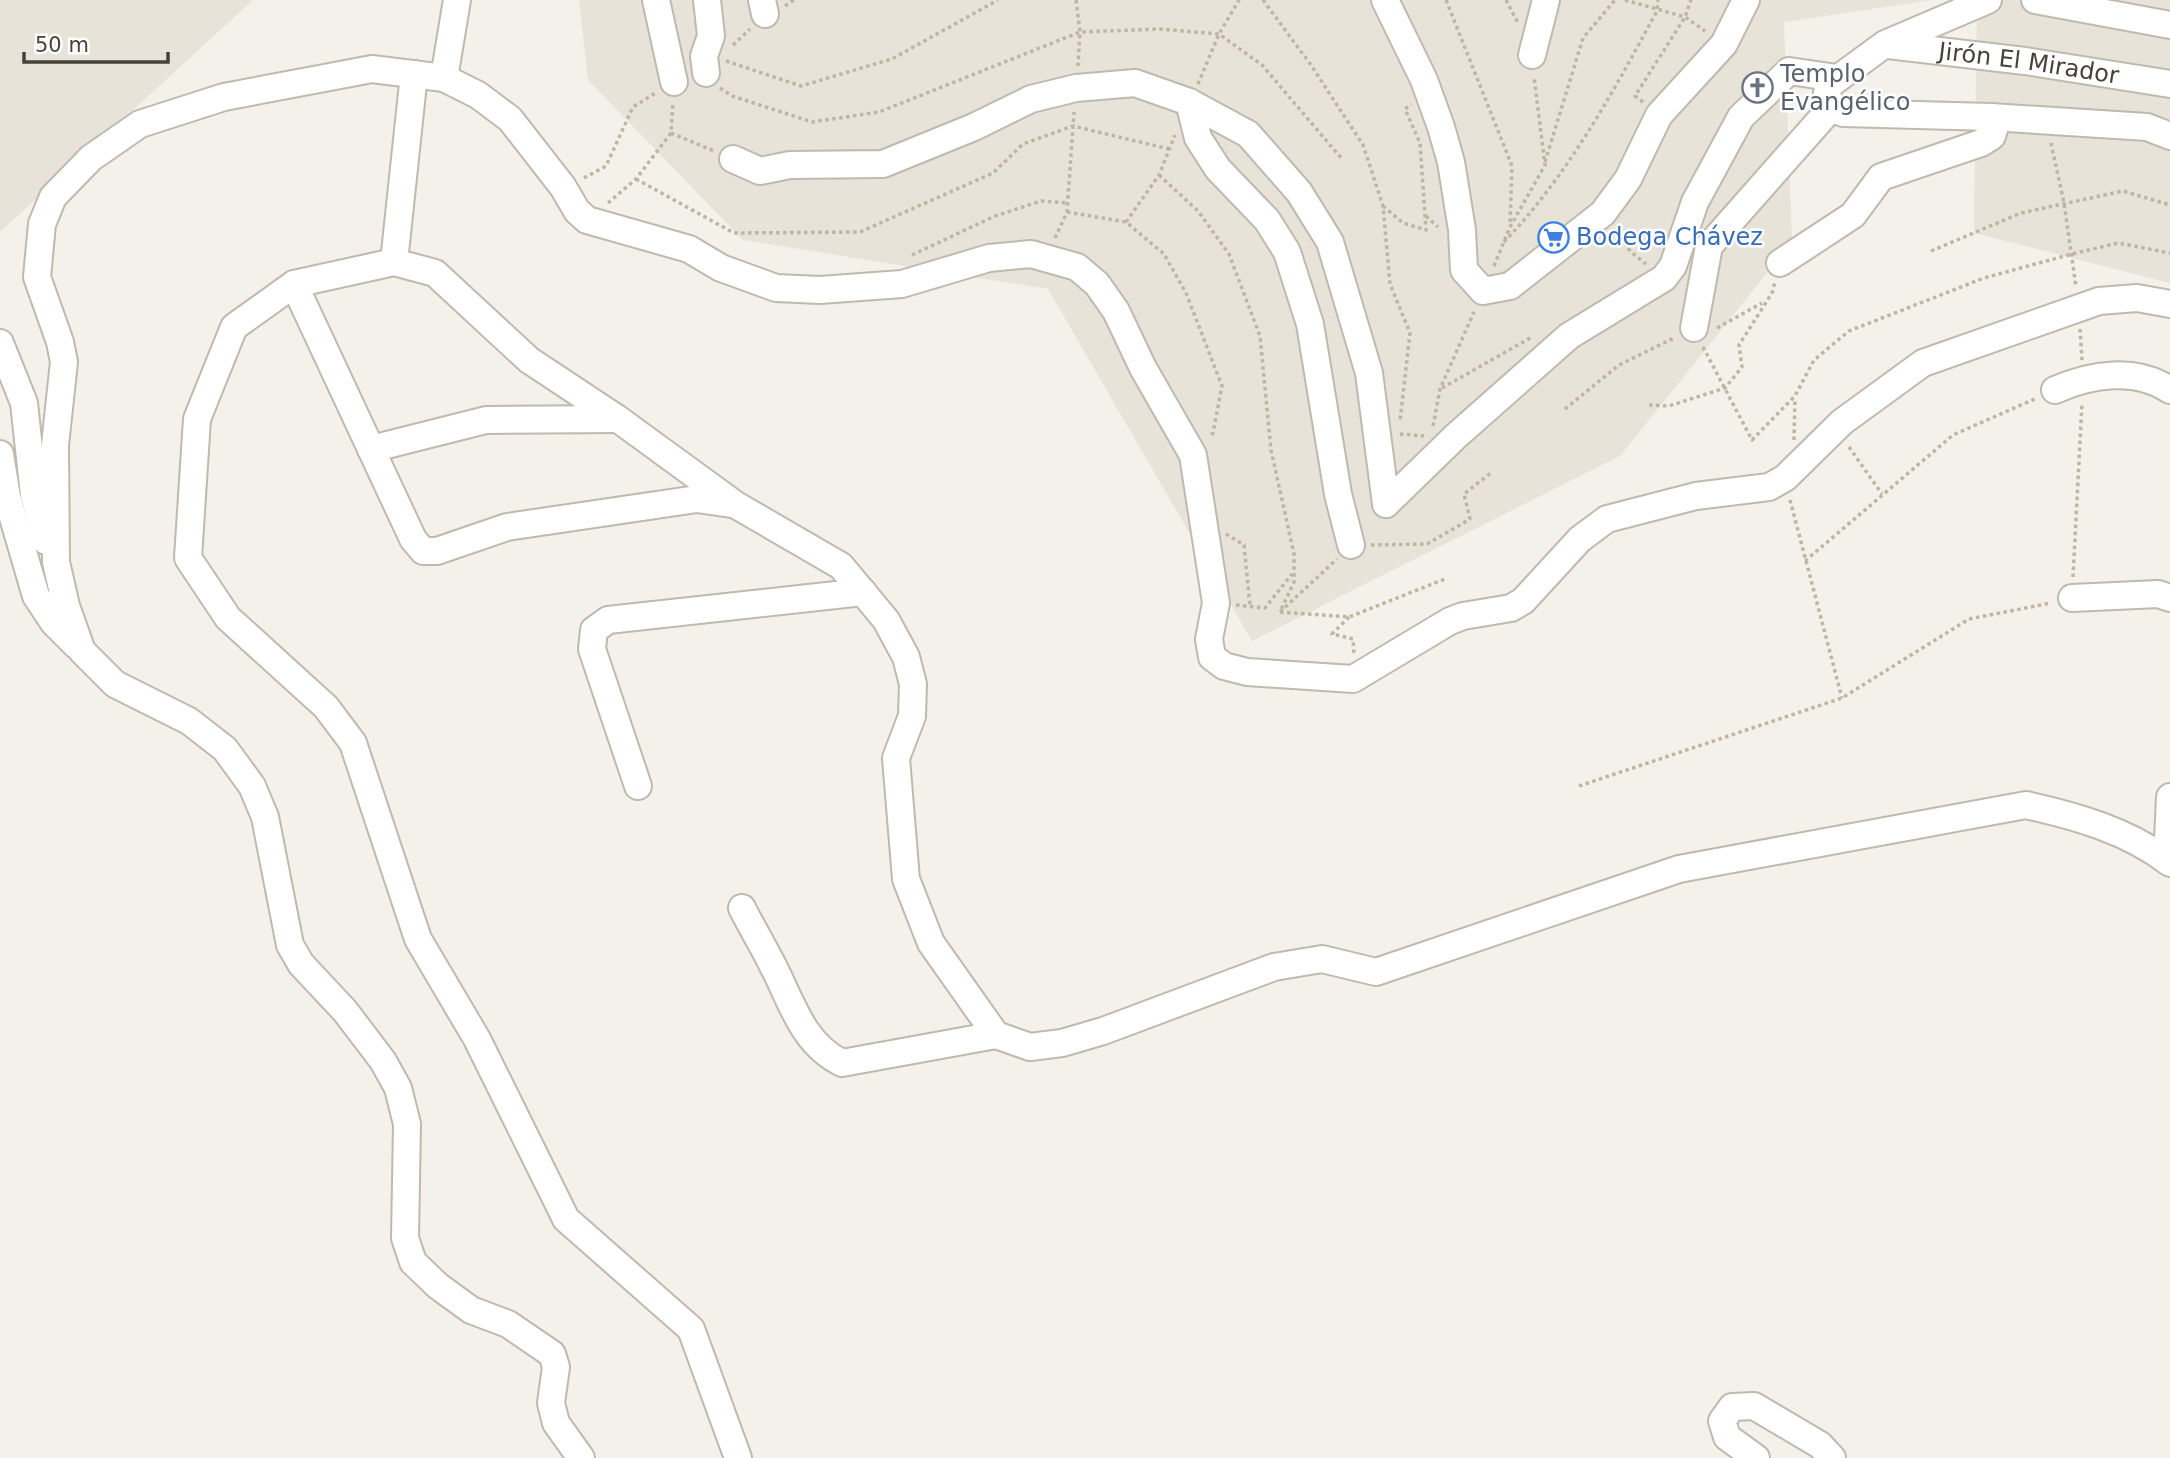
<svg xmlns="http://www.w3.org/2000/svg" width="2170" height="1458" viewBox="0 0 2170 1458" font-family="'DejaVu Sans',sans-serif">
<rect width="100%" height="100%" fill="#f4f1eb"/>
<path fill="#e7e3d9" d="M0,0H253L0,232Z
M579,0H1932L1784,22L1792,242L1620,456L1252,641L1048,289L743,240L588,80Z
M1977,0H2170V283L1974,233Z"/>
<g fill="none" stroke-linecap="round" stroke-linejoin="round">
<defs>
<g id="minor">
<path d="M656,0L674,82"/>
<path d="M762,0L765,14"/>
<path d="M1385,0L1424,80L1441,127L1451,162L1462,230L1464,270L1483,291L1510,286L1603,213L1628,179L1659,115L1724,44L1746,0"/>
<path d="M2035,0L2170,25"/>
<path id="s1" d="M1888,45L2025,61L2170,84"/>
<path d="M1532,55L1546,0"/>
<path d="M706,73L704,56L711,36L707,0"/>
<path d="M444,78L457,0"/>
<path d="M1189,102L1198,138L1218,169L1267,220L1287,252L1310,324L1338,494L1351,545"/>
<path d="M1991,117L2147,127L2170,136"/>
<path d="M733,159L760,171L790,165L883,164L974,127L1031,99L1076,88L1135,83L1189,102L1248,134L1299,192L1330,242L1369,373L1386,504"/>
<path d="M394,262L414,74"/>
<path d="M1780,263L1853,215L1881,177L1981,143L1992,136L1995,126L1991,117L1843,113L1831,108L1827,93L1829,85L1885,44L1988,0"/>
<path d="M294,284L413,539L423,551H437L507,527L697,499L731,504"/>
<path d="M1694,328L1709,246L1831,108"/>
<path d="M0,343L24,403L34,495L46,541"/>
<path d="M2055,390C2091,374 2136,367 2170,390"/>
<path d="M371,449L486,420L618,419"/>
<path d="M0,454L7,497L36,596L54,623L76,645"/>
<path d="M1386,504L1456,436L1569,336L1664,278L1673,266L1695,202L1741,117L1789,71L1837,78"/>
<path d="M2072,598L2158,594L2170,598"/>
<path d="M638,786L592,649L594,630L608,620L863,592"/>
<path d="M2167,860L2170,797"/>
<path d="M742,908C751,926 762,944 771,962C791,999 801,1043 842,1063L996,1035"/>
<path d="M581,1458L556,1423L551,1403L556,1367L552,1354L508,1324L471,1310L438,1286L413,1262L405,1238L407,1124L398,1088L383,1061L345,1011L301,964L290,945L265,817L252,786L225,749L189,721L115,684L82,651L66,606L56,562L55,445L64,362L60,342L37,277L42,224L53,197L91,158L140,124L224,97L372,69L444,78L478,95L510,119L563,187L577,211L587,220L689,249L721,268L776,288L820,290L902,284L989,258L1031,254L1077,267L1097,284L1116,311L1143,368L1193,455L1216,603L1209,639L1212,657L1224,666L1247,672L1353,679L1450,621L1463,616L1511,608L1523,601L1580,539L1607,519L1696,496L1769,487L1785,478L1842,422L1923,363L2099,301L2137,298L2170,304"/>
<path d="M738,1458L691,1329L566,1219L477,1039L418,939L353,743L326,707L228,618L188,558L197,419L234,327L294,284L394,262L435,273L529,360L618,419L736,505L841,566L886,620L906,657L913,684L912,716L896,758L906,879L931,943L996,1035L1030,1047L1062,1043L1103,1031L1274,967L1322,959L1376,972L1679,869L2026,805C2076,816 2129,831 2170,863"/>
<path d="M1756,1458L1727,1437L1722,1421L1732,1407L1754,1406L1820,1445L1832,1458"/>
</g>
</defs>
<use href="#minor" stroke="#bfb9ae" stroke-width="30"/>
<path stroke="#bfb5a0" stroke-width="3.5" stroke-dasharray="3.5 3.5" stroke-linecap="butt" d="M1076,0L1080,32L1078,66
M1263,0L1311,65L1363,145L1383,206L1390,284L1410,333L1400,421
M1446,0L1512,166L1510,225
M1506,0L1518,23
M1625,0L1685,17L1705,31
M785,6L794,0
M733,45L750,29
M726,61L801,86L892,59L998,0
M1198,84L1219,34L1239,0
M720,88L732,96L812,122L879,112L1080,32L1159,29L1219,34L1262,65L1342,159
M1643,102L1635,96L1685,17L1691,0
M671,133L714,151
M2051,143L2064,203L2076,287
M1545,162L1583,38L1615,0
M1159,175L1198,211L1229,254L1260,336L1271,450L1294,554V582L1280,612L1349,617L1445,579
M584,178L606,166L633,107L657,92
M636,179L734,233L860,232L993,173L1023,144L1073,126L1169,149
M608,203L636,179L671,133L673,102
M1383,206L1403,223L1426,230L1420,143L1405,109L1411,104
M1067,212L1126,222L1164,254L1186,293L1222,386L1213,433L1209,437
M1426,216L1438,227
M1126,222L1159,175L1175,135
M1616,231L1631,252L1646,264
M1055,238L1067,212L1074,112
M1504,242C1569,174 1613,92 1657,11L1658,0
M1931,251L2021,213L2123,191L2170,205
M912,255L995,216L1041,201L1068,203
M1494,266L1510,227L1545,165L1534,77
M1717,328L1762,303
M2080,329L2082,360
M1703,347L1752,440L1795,396L1814,360L1849,331L1984,278L2072,254L2118,243L2170,253
M1442,388L1532,337
M1649,405L1669,406L1725,388L1742,367L1739,345L1772,293L1775,282
M1565,409L1619,365L1674,338
M1433,426L1440,389L1474,312
M1400,434L1424,436
M1794,440L1795,398
M1849,447L1882,494
M1790,500L1842,698
M1226,534L1244,545L1250,606
M1371,545L1427,544L1470,519L1464,494L1492,472
M1805,561L1953,435L2037,398
M2073,577L2082,403
M1236,605L1265,608L1292,574
M1280,612L1337,559
M1349,617L1332,634L1353,639L1354,654
M1579,786L1842,698L1969,619L2051,603"/>
<use href="#minor" stroke="#fff" stroke-width="26"/>
</g>
<defs>
<symbol id="church-ring" viewBox="-11 -11 22 22"><circle r="9.5" fill="#fff" stroke="#6b7280" stroke-width="1.5"/><path d="M-1.2-6h2.4v3.5h3.3v2.4h-3.3V6h-2.4V-.1h-3.3v-2.4h3.3Z" fill="#6b7280"/></symbol>
<symbol id="supermarket-ring" viewBox="-11 -11 22 22"><circle r="9.5" fill="#fff" stroke="#3f7fe0" stroke-width="1.5"/><path d="M-6-5.5h2.5l.6 2H6L4.5 2H-2.5L-4.4-4H-6ZM-1.5 3.2a1.3 1.3 0 1 0 .1 0ZM3 3.2a1.3 1.3 0 1 0 .1 0Z" fill="#3f7fe0"/></symbol>
</defs>
<g fill-rule="evenodd">
<use href="#church-ring" x="1740" y="70" width="35" height="35"/>
<use href="#supermarket-ring" x="1536" y="220" width="35" height="35"/>
</g>
<g text-anchor="middle" dominant-baseline="central" stroke-width="5" stroke-linejoin="round" paint-order="stroke">
<g font-size="24" fill="#474239" stroke="#fff">
<text stroke="none"><textPath href="#s1" startOffset="142">Jirón El Mirador</textPath></text>
</g>
<g font-size="24" fill="#5b616d" stroke="#fff" text-anchor="start">
<text x="1780" y="74">Templo<tspan x="1780" dy="28">Evangélico</tspan></text>
</g>
<g font-size="24" fill="#366cbe" stroke="#fff" text-anchor="start">
<text x="1576" y="237">Bodega Chávez</text>
</g>
</g>
<path d="M24 52v10h144v-10" fill="none" stroke="#474239" stroke-width="3.5"/>
<text x="35" y="52" font-size="21" fill="#474239" stroke="#ffffff" stroke-width="5" paint-order="stroke">50 m</text>
</svg>
